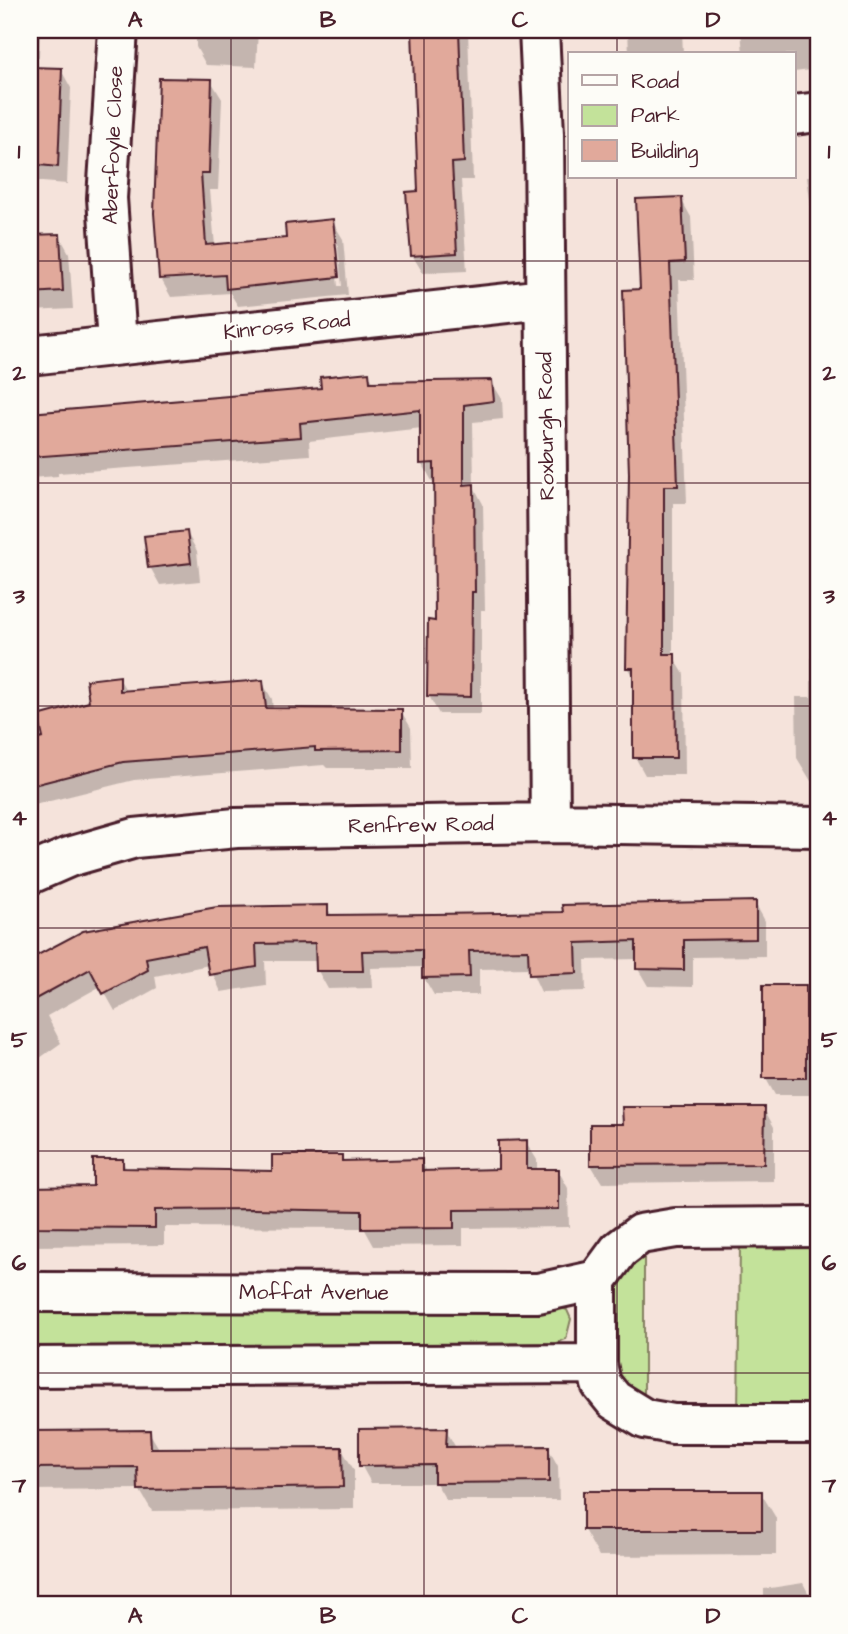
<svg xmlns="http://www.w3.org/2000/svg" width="848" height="1634" viewBox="0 0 848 1634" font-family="'Architects Daughter',sans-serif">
<rect width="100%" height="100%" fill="#f5e3db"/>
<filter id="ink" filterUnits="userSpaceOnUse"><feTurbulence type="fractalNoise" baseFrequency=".0143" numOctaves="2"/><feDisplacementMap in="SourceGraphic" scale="14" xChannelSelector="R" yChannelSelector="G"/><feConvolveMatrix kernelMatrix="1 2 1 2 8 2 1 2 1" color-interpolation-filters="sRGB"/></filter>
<g filter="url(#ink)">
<path fill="#c3e29a" stroke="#868062" stroke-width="2" d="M818,1243V1413L738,1414L740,1244Z
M644,1246V1408L611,1367L613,1278Z
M557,1306L567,1310L571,1319L566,1339L556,1343L30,1349V1308Z"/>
<path fill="#0003" fill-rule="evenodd" d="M30,30H40L39,57H30Z
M196,30H258L256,67L206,65L196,47Z
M415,30H468L473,180H461L467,271L423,273L412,255L420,193Z
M628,30H682L683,54H629Z
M741,30H818V69L794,72V54H743Z
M30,69L61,70L71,88L67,184L30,181Z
M211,81L222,99L218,190H210L215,246L288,239L332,221L343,239L348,295L238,306L230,293L171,297L161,279ZM333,238H337L342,286H338Z
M818,175V237L814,229L807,177Z
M681,199L691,217L694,280H679L687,503H673V656L684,674L685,775H645L635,757V679L628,667L641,291Z
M59,235L69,253L73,309L30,311V237Z
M368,374L374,383L491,381L502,399L503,419L473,422L474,487L483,504L485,610H481V714H439L429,696L437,622L436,481H432L422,463V428L309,441L310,455L58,473V476L30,478V415L323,390Z
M818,481V780L811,781L797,758L796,697H811L812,482Z
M187,533L197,551L200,581L160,585L150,567Z
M119,678L127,692L262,682L272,699L273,710L401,711L411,728L412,768H327L324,765L134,780L30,806V743L45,739Z
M755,903L765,921V956L693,957V987L648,986L638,969V959L585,960L586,991L541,992L530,968L479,969V995H434L424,978V967L371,968L372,988L328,989L318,971L317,961H265L266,985L221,992L209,965L155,976L157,988L115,1011L101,986L47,1016L61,1043L30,1065V961L84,932L327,907L332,916L564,914Z
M805,986L815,1004V1095H775L765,1077Z
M764,1109L774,1127V1181L602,1183L591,1165L624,1126Z
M526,1142L537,1160V1171L558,1170L568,1188L569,1227L463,1228V1245L374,1246L364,1228L164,1227V1245L30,1246V1189L95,1188L122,1160L127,1170L274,1173L341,1156L345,1162L421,1160L427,1172L500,1171Z
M446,1430L456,1448H548L558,1466L559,1500H446L436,1483H371L361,1465Z
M149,1432L160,1450L341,1448L354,1470V1509L152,1511L139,1489L30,1490V1433Z
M761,1493L776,1518V1555L599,1556L584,1530Z
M803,1583L814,1604H764V1589Z"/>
<path fill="#e1a99b" stroke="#4a1f2b" stroke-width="2" d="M412,30H459L464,162L452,163L457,253L411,256L406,192L418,191Z
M30,67L62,68L58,167L30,164Z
M159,78L212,79L209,173H201L206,245L286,238L285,224L333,219L339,277L226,289L225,275L159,279L154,213Z
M682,197L685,262L670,263L678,486H664V654H675L676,758H633V668H626L629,474L623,290L640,289L636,199Z
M60,234L63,291L30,293V235Z
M369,372L370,382L492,380L494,401L464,405V485L474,484L475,592H472L471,697L427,696L428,620L435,621L434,463L420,464V410L300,423L301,437L30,457V413L321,388L320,377Z
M187,531L191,563L148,568L144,536Z
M120,676V691L263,680L266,708L402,709V750L315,751V747L123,762L30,786V741L43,738L38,716L89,702L86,680Z
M756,901V939L684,940V970L636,969V941L576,943L577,973L529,975L528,950L469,951L470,977L422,978V950L362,951L363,971H316L315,943L256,944L257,967L209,975L204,947L146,958L148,970L103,994L90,969L30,1002V959L83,931L217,907L328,905V915L434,914L563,912L562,905Z
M763,985H806V1078H763Z
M622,1107H765L764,1164L590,1165V1124H623Z
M527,1140V1169H559V1209L454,1210V1228L362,1229V1211L253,1209L155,1210V1228L30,1227V1187L93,1186V1159H123V1168L272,1171V1155H342V1161L422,1159V1171L498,1169V1141Z
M447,1428L446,1447L549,1446V1482L434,1483V1465L359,1466V1429Z
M150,1430L151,1448L342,1447L343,1487L138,1490L137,1467L30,1468V1431Z
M583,1491H762V1530H583Z"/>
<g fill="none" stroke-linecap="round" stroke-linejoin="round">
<defs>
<path id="minor" d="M539,30L544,134L550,823
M794,115L818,112
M117,343L107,198L118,30
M30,355L545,299
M30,874L69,857L135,838L236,828L550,823L818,827
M818,1227L676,1228L640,1234L619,1250L597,1280V1364L601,1384L614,1400L645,1419L673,1424H818
M30,1292L538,1293L597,1280
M30,1367L597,1364"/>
</defs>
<use href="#minor" stroke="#4a1f2b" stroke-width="44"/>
<use href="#minor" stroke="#fdfcf7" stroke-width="38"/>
</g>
</g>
<path fill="none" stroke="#4a1f2b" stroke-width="2" stroke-opacity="0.55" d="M231,30V1604M424,30V1604M617,30V54M617,177V1604M30,261H818M30,483H818M30,706H818M30,928H818M30,1151H818M30,1373H818"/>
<g text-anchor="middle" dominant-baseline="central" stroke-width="7" stroke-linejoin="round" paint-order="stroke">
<g font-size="21" fill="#4a1f2b" stroke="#fdfcf7">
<text transform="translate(113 145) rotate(-88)">Aberfoyle Close</text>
<text transform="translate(287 326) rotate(-6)">Kinross Road</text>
<text transform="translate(546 426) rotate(-91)">Roxburgh Road</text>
<text transform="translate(421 825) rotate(-1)">Renfrew Road</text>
<text x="314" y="1292">Moffat Avenue</text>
</g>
</g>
<rect width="848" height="1634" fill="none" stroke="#fdfcf7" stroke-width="77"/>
<rect x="568" y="52" width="228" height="126" fill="#fdfcf7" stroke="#b5a4a5" stroke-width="2"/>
<rect x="582" y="75" width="35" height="10" fill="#fdfcf7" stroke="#b5a4a5" stroke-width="2"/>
<text x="631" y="88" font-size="21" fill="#4a1f2b">Road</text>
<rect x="582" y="105" width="35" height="21" fill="#c3e29a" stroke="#b5a4a5" stroke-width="2"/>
<text x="631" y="122" font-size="21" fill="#4a1f2b">Park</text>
<rect x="582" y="140" width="35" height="21" fill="#e1a99b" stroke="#b5a4a5" stroke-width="2"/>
<text x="631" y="158" font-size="21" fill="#4a1f2b">Building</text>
<rect x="38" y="38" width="772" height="1558" fill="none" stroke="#4a1f2b" stroke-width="2.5"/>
<g font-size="23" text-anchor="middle" font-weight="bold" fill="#4a1f2b">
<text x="135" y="27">A</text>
<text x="328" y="27">B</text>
<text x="520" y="27">C</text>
<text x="713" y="27">D</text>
<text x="19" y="158">1</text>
<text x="829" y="158">1</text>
<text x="19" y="380">2</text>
<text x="829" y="380">2</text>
<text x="19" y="603">3</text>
<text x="829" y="603">3</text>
<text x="19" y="825">4</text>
<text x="829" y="825">4</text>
<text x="19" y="1047">5</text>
<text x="829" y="1047">5</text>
<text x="19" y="1270">6</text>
<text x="829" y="1270">6</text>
<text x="19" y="1492">7</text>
<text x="829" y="1492">7</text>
<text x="135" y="1623">A</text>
<text x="328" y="1623">B</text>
<text x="520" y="1623">C</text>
<text x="713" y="1623">D</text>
</g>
</svg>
